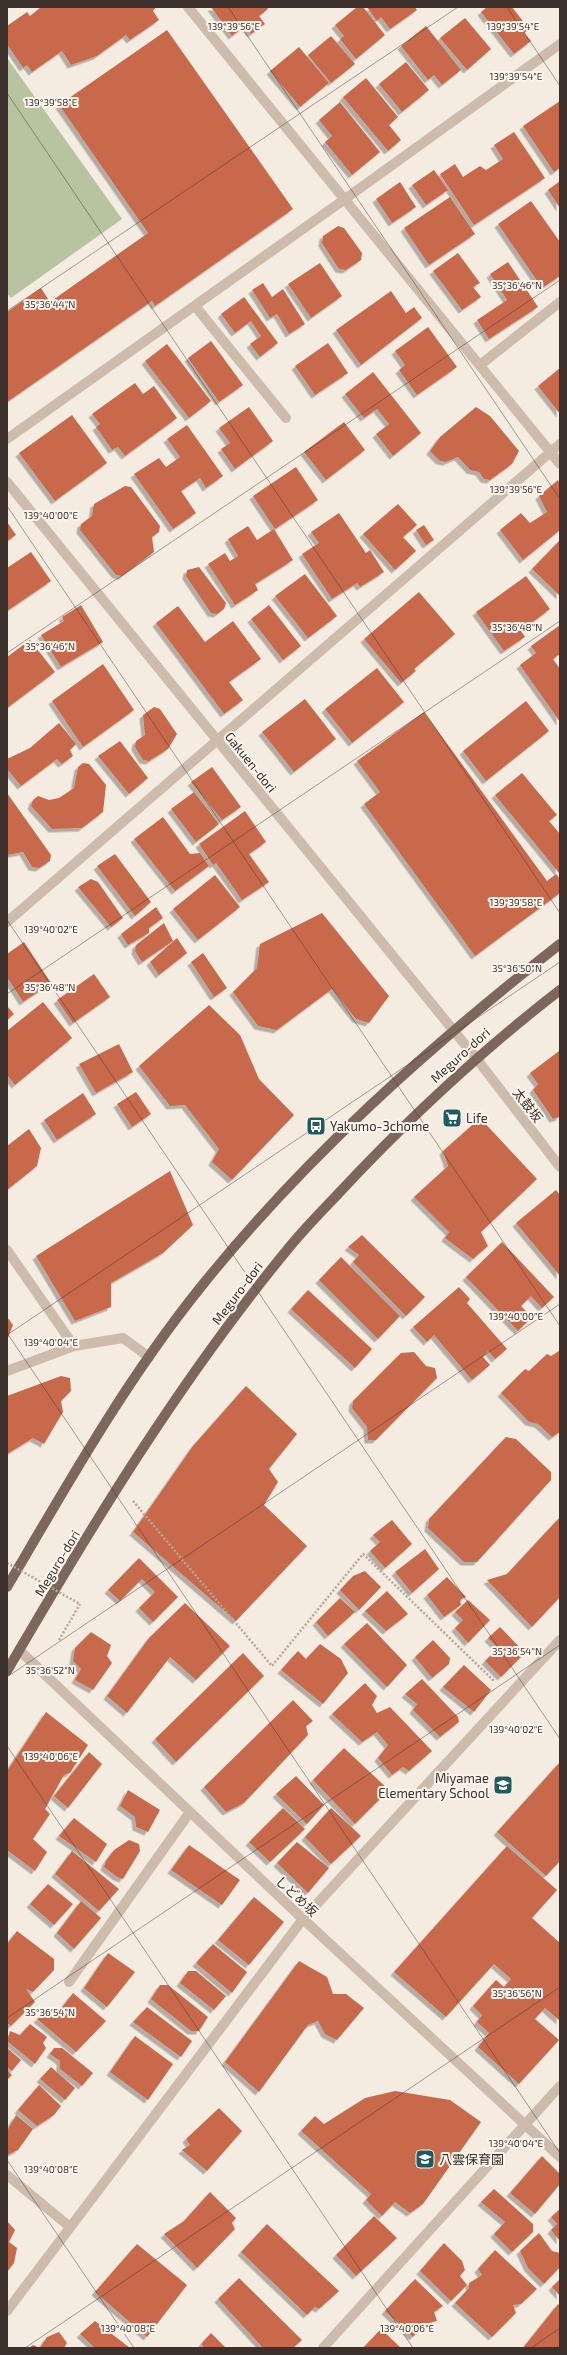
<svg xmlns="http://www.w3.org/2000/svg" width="567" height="2355" viewBox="0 0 567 2355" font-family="'Exo 2','Noto Sans JP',sans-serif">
<defs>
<filter id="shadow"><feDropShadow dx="-3.5" dy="3.5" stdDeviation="0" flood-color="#0004"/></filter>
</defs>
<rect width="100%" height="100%" fill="#f4ebe1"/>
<path fill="#b8c4a0" d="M7,58L122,219L11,298L7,293Z"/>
<path fill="#c8694b" filter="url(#shadow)" d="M41,7H156L153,11L159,20L130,40L126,35L97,56L71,65L62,51L32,72L27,65L23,68L7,44V26L27,12L30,16Z
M211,7H267L268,9L259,16L265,24L251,34L245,26L232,36Z
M357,7H363L385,35L356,59L340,39L344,36L335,25Z
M367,7H415L417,10L390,29L381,17L377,21Z
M487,7H512L529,29L524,33L531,41L514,54L481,12Z
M465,18L491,49L467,70L440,38Z
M426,26L461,70L442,85L434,75L428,80L401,46Z
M167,30L293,209L155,306L152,301L7,402V312L41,288L50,302L148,233L59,105Z
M331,36L355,64L331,83L308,55Z
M299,47L329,83L300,107L270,71Z
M406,62L429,90L402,112L379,84Z
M366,78L398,117L389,125L401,140L388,151L343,97Z
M560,101V168L554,172L523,126Z
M340,102L380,152L352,175L325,142L332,136L319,120Z
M514,132L545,178L474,225L440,174L455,164L463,177L480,166L486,170L503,159L494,145Z
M434,170L448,190L426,205L412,185Z
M560,181V208L548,190Z
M400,182L416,207L392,223L376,199Z
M450,197L475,234L429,265L404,228Z
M531,201L560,242V276L542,288L498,224Z
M338,226L344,228L362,253L361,260L346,270L339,269L322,243L323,236Z
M458,253L480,283L473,287L481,297L462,310L433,271Z
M508,262L538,307L489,339L477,320L507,300L490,274Z
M320,263L342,296L311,318L288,284Z
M263,283L272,297L283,289L305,324L289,334L277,314L270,318L252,290Z
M391,291L406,313L414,307L422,318L361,365L336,330Z
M244,297L278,343L260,357L250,344L261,336L251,321L235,333L221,314Z
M428,327L457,367L417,395L399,370L405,365L395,351Z
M211,341L243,385L219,402L188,358Z
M328,343L348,373L315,395L295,366Z
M167,344L211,401L189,418L145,361Z
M560,368V414L538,386Z
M373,372L421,433L393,456L376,434L389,424L377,409L364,418L345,394Z
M135,383L143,394L154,386L177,418L125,456L118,447L112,450L96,427L100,424L92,414Z
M249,407L273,441L235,469L221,449L230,443L219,428Z
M476,407L490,416L519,451L512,464L490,480L484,479L479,472L470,470L458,457L446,462L440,461L430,451L440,437Z
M72,415L107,463L55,501L19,453Z
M344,422L365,450L326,480L304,452Z
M187,425L223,476L206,488L200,478L181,491L196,513L173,529L134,474L159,458L166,467L180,457L167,439Z
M296,467L318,500L275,529L253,496Z
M558,480L560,484V530L523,560L500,530L521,513L530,523L547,512L539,496Z
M125,486L131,487L160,526L159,532L152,537L154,552L122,576L116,575L80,530L81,524L92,516L94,504Z
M398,504L417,525L403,537L416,551L395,570L363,534Z
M339,513L366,553L370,550L384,572L360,587L357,583L332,599L302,554L319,543L311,532Z
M7,522L16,535L7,541Z
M424,525L434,540L426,545L416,530Z
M248,526L257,540L274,529L293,560L255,584L258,590L235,605L208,564L225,553L230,561L238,556L228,539Z
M560,540V596L532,569Z
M31,552L51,581L7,611V568Z
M199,567L226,603L224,609L217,614L211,613L186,576L187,570Z
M305,574L337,616L308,638L275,596Z
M526,576L550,609L521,631L525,637L504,651L476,612Z
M419,592L455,634L414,669L416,671L401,683L364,639Z
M81,605L103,642L61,667L41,635L64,621L62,617Z
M269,605L301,646L283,660L251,619Z
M178,606L205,642L233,621L261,659L229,682L243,700L224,714L156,623Z
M560,625V654L553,659L560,669V722L520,665L536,653L531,646Z
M30,640L55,672L7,708V657Z
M103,664L134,710L83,747L52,701Z
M377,668L404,702L352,743L325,709Z
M305,699L336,739L294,772L262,732Z
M526,701L549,731L486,781L463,751Z
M154,707L160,709L177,734L168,749L149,761L143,760L135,747L136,741L145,735L143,715Z
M424,712L547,881L556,874L560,879V893L475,956L364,804L380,792L357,761Z
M59,723L76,744L70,750L73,756L62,764L57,759L21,786L7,769V759L30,748Z
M120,741L148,778L129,794L98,756Z
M83,763L89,764L106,785L103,812L82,828L52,829L31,806L33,800L38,796L49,800L59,798L74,788L78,767Z
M212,767L241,807L222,820L191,782Z
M522,773L557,815L549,821L560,834L559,873L495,795Z
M194,792L219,824L196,842L171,809Z
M7,793L51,855L50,861L39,868L32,867L23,852L7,855Z
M245,811L266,842L249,854L269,882L242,900L216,863L213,865L199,844Z
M163,817L190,854L200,853L209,866L175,891L134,839Z
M115,854L151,902L135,916L97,866Z
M215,875L240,907L198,940L173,909Z
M91,879L98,882L123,918L111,927L78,887Z
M156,907L163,918L149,928V933L128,945L121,934Z
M322,913L389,996L369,1023L356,1019L332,989L277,1030L258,1026L233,992L257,968L260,944Z
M164,923L173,941L142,962L135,951L136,945Z
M177,938L187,953L159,975L150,962Z
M24,942L51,983L23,1002L7,977V954Z
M203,953L227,988L214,997L191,962Z
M94,974L110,997L73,1023L57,1000Z
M43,1002L72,1038L15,1085L7,1075V1031Z
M209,1005L240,1035L259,1079L294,1115L232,1180L212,1162L219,1149L185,1105L170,1106L139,1066Z
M7,1006L14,1014L7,1020Z
M119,1044L133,1072L96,1093L79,1064Z
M559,1051L560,1117L553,1119L533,1090L538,1084L530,1073Z
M136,1092L151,1114L132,1127L117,1104Z
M83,1093L96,1114L57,1140L44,1120Z
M480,1118L537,1179L481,1232L488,1246L473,1259L445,1238L449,1232L414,1197L448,1166L443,1151Z
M29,1129L41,1148L37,1166L7,1190V1146Z
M170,1171L193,1225L163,1253L111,1283V1307L75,1321L36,1256Z
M556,1190L560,1195V1276L516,1223Z
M362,1235L425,1297L406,1316L353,1262L359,1255L348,1247Z
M502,1242L554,1297L542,1308L531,1296L521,1306L532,1317L518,1331L466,1277Z
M341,1257L400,1316L378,1339L319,1280Z
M459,1287L470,1299L467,1303L507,1349L495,1359L488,1351L483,1357L490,1365L472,1380L434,1335L427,1342L413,1327Z
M308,1290L372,1349L355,1368L291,1309Z
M7,1317L13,1325L7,1340Z
M559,1351L560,1432L552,1437L538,1424L529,1422L501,1393L525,1369L529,1371L547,1354L551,1356Z
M414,1352L426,1366L435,1368L437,1378L376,1440H368L367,1427L352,1408L353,1401L401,1353Z
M61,1376L70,1378L71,1391L61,1401L63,1412L44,1444L33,1438L7,1454V1396Z
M246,1386L297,1434L269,1469L278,1482L264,1505L307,1546L236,1621L133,1532L193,1446Z
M506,1437L516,1439L551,1472V1480L477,1562H464L428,1528L429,1519Z
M560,1517V1597L532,1627L487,1580L507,1574Z
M392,1520L412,1544L385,1568L370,1551L380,1542L373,1535Z
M425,1549L439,1569L412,1593L395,1572Z
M139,1558L178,1597L153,1622L139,1608L155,1592L142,1579L120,1601L108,1590Z
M365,1571L381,1587L359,1610L340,1590L353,1576Z
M447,1577L466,1597L460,1600L461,1605L444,1617L427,1595Z
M387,1591L408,1614L386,1631L365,1611Z
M340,1598L355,1612L328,1636L316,1622Z
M468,1600L490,1620L468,1643L455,1628L463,1620L455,1612Z
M185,1603L230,1646L196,1680L170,1657L127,1713L107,1696L149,1638Z
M367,1623L407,1665L387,1687L344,1644Z
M500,1627L525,1653L501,1677L485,1661L498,1648L488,1638Z
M91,1632L111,1645L107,1656L112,1663L93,1690L75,1680L81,1669L73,1661L75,1648Z
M433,1640L450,1658L449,1664L432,1678L415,1657Z
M320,1644L341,1659L348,1673L323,1704L281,1670L298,1651L306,1659Z
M243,1653L264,1676L176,1762L155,1739Z
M464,1665L491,1690L474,1712L443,1687Z
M422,1679L458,1717L459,1722L440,1737L413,1710L417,1704L405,1694Z
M365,1683L377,1696L372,1705L377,1713L390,1707L432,1751L409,1771L403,1767L392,1775L378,1758L388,1745L377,1732L362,1742L332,1714Z
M293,1700L313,1721L306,1726L308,1735L244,1803L226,1812L204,1787Z
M46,1712L88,1745L70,1773L64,1775L45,1809L50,1814L33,1839L47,1852L35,1871L7,1850V1771Z
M344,1748L389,1790L355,1824L313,1780Z
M89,1752L102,1764L68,1808L54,1796Z
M560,1762V1861L546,1876L497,1832Z
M296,1776L324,1805L307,1824L276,1794Z
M128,1790L160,1810L148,1832L136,1827L135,1817L120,1806Z
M283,1808L305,1829L270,1862L249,1842Z
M331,1808L361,1836L331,1864L305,1837Z
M74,1818L107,1844L96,1862L59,1836Z
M129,1840L139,1844L140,1851L123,1879L117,1877L104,1867L106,1861L114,1850Z
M297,1842L329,1868L308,1893L277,1863Z
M189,1845L240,1880L222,1905L171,1870Z
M507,1846L557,1890L532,1918L560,1943V2021L545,2008L535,2019L559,2040L519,2084L478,2047L489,2033L477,2022L482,2015L473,2006L496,1980L504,1987L511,1979L494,1964L446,2017L394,1972Z
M72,1851L119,1889L99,1911L55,1874Z
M48,1884L73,1904L54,1925L30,1904Z
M254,1897L284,1922L249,1965L218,1940Z
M81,1901L101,1918L74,1949L57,1933Z
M17,1931L54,1959V1970L33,1992L26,1989L35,2002L11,2026L7,2023V1944Z
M213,1944L247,1972L232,1993L196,1963Z
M108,1953L135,1972L107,2007L84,1988Z
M299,1961L327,1977L333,1994H346L364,2008L337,2040L325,2034L318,2021L308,2025L259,2092L225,2062Z
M188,1971H196L226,1996L214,2010L180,1983Z
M160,1985H168L208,2017L199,2031H191L151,1999Z
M73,1993L106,2021L76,2052L37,2019L49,2009L60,2010Z
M147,2007L192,2041L181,2057L133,2022Z
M30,2024L47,2037L43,2043L46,2048L35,2064L7,2041L10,2031L20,2035Z
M135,2036L173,2064L148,2100L110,2072Z
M7,2048L21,2060L12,2071L7,2067Z
M54,2048H62L93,2073L82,2086L60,2069V2061L50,2054Z
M51,2067L75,2088L65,2100L40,2079Z
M7,2070L12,2075L7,2080Z
M39,2085L61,2106L54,2115L37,2126L18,2110Z
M395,2091L450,2100L481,2122L423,2204L410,2213L395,2202L382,2216L366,2200L371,2194L301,2131L315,2116L324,2124L365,2098Z
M219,2108L242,2131L207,2171L182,2150L190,2145L186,2139Z
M16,2115L33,2129L18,2150L7,2155V2131Z
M542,2156L560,2174V2184L535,2214L510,2193Z
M494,2189L533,2224V2232L512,2252L494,2234L505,2222L481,2202Z
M210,2192L236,2218L232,2223L235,2229L197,2268L164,2234L184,2221Z
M560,2209V2241L551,2230L557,2224L551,2217Z
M374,2216L397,2238L356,2276L336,2255Z
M7,2221L15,2230L9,2242L17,2248L14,2263L7,2272Z
M267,2224L339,2291L319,2309L315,2307L307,2315L241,2252Z
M539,2233L552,2251L560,2253V2267L544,2284L528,2268L520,2251Z
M444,2243L462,2261L465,2270L460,2276L467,2285L451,2301L420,2271Z
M137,2244L187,2285L147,2337L95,2292Z
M495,2250L537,2289L521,2304L513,2305L516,2313L492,2337L455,2303L469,2288V2283L482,2275L478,2269Z
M239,2278L302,2340L293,2348H263L218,2299Z
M415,2279L443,2306L434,2312L437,2321L424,2324L413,2337L385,2311Z
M560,2279V2296L552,2287Z
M558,2304L560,2306V2348H523Z
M95,2321L130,2348H95L80,2334Z
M381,2329L401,2348H363Z
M59,2332L67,2343L64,2348H29L33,2345L40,2348L47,2337Z
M211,2333L226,2348H203L202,2343Z"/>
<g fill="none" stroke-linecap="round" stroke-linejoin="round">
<path stroke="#b9a596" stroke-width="2.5" stroke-dasharray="2 2" stroke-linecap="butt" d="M133,1501L272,1666L363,1554L494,1681
M59,1640L80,1604"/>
<path stroke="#cdbbac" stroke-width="10" d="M480,365L560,302"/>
<path stroke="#cdbbac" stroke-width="10" d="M188,7L560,464
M195,306L286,418
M7,439L345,199L560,44
M7,922L560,444
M476,1058L560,1167
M7,1250L74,1346
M7,1371L74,1346L123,1338L149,1357
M19,1650L303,1919L560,2157
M69,1982L190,1812
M7,2175L70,2227
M7,2311L303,1919L560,1640
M323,2348L560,2086"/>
<path stroke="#cdbbac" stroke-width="10" d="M7,482L476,1058"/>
<path stroke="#7d675c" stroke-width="10" d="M7,1587C67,1485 126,1380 200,1288C304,1158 430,1046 560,944
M7,1671C92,1525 180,1380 287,1250C303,1230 321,1212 338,1194C407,1120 480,1052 560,990"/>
<path stroke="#b9a596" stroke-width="2.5" stroke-dasharray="2 2" stroke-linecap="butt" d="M7,1563L80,1604"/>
</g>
<path fill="none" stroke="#3b302b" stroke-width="1" stroke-opacity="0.45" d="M228,7L560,499M507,7L560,86M7,93L560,913M7,311L458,7M7,506L560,1326M7,653L560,280M7,920L560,1739M7,994L560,621M7,1333L560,2153M7,1335L560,962M7,1677L560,1304M7,1746L413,2348M7,2018L560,1645M7,2160L134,2348M25,2348L560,1987M531,2348L560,2328"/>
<defs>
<symbol id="supermarket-square" viewBox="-11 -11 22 22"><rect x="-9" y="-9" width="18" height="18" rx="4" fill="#1f5a5e" stroke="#fbf5ee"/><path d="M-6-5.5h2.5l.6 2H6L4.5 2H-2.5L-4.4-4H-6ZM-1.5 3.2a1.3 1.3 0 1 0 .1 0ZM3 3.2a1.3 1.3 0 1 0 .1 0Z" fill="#fff"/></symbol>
<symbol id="bus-square" viewBox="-11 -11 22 22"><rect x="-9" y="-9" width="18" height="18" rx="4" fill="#1f5a5e" stroke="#fbf5ee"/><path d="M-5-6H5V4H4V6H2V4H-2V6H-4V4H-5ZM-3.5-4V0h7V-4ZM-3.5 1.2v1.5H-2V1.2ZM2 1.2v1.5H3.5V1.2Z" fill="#fff"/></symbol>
<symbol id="school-square" viewBox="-11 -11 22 22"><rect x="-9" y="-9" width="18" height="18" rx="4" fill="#1f5a5e" stroke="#fbf5ee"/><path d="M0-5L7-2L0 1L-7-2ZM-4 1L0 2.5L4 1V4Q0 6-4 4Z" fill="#fff"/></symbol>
</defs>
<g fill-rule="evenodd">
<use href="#supermarket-square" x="441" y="1107" width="22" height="22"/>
<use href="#bus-square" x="305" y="1115" width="22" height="22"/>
<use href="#school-square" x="492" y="1774" width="22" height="22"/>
<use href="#school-square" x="414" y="2148" width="22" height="22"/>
</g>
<g text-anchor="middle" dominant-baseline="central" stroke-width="4" stroke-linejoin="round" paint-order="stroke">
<g font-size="13" fill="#3b302b" stroke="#fbf5ee">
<text transform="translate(251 762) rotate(51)">Gakuen-dori</text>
<text transform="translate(460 1055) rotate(-42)">Meguro-dori</text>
<text transform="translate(528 1105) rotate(52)">太鼓坂</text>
<text transform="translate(237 1293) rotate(-53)">Meguro-dori</text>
<text transform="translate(57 1563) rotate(-59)">Meguro-dori</text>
<text transform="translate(297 1896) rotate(43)">しどめ坂</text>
</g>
<g font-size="13" fill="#3b302b" stroke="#fbf5ee" text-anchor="start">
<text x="466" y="1118">Life</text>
<text x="330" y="1126">Yakumo-3chome</text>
<text x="489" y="1778" text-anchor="end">Miyamae<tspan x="489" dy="15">Elementary School</tspan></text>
<text x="439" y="2159">八雲保育園</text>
</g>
</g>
<g font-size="10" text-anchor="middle" fill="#3b302b" stroke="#fbf5ee" stroke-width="4" stroke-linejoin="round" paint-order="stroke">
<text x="234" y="30">139°39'56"E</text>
<text x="513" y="30">139°39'54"E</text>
<text x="516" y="80">139°39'54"E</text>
<text x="51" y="106">139°39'58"E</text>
<text x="517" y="289">35°36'46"N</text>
<text x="50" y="308">35°36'44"N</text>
<text x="516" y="493">139°39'56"E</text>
<text x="51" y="519">139°40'00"E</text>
<text x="517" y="631">35°36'48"N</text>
<text x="50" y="650">35°36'46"N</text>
<text x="516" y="906">139°39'58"E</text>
<text x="51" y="933">139°40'02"E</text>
<text x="517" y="972">35°36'50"N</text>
<text x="50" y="991">35°36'48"N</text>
<text x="516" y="1320">139°40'00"E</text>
<text x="51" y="1346">139°40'04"E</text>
<text x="517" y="1655">35°36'54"N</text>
<text x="50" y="1674">35°36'52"N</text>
<text x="516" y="1733">139°40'02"E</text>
<text x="51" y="1760">139°40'06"E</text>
<text x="517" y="1997">35°36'56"N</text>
<text x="50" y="2016">35°36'54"N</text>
<text x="516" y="2147">139°40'04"E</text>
<text x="51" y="2173">139°40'08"E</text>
<text x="128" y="2332">139°40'08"E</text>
<text x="407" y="2332">139°40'06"E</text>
</g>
<rect width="567" height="2355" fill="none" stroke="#3b302b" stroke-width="16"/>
</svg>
